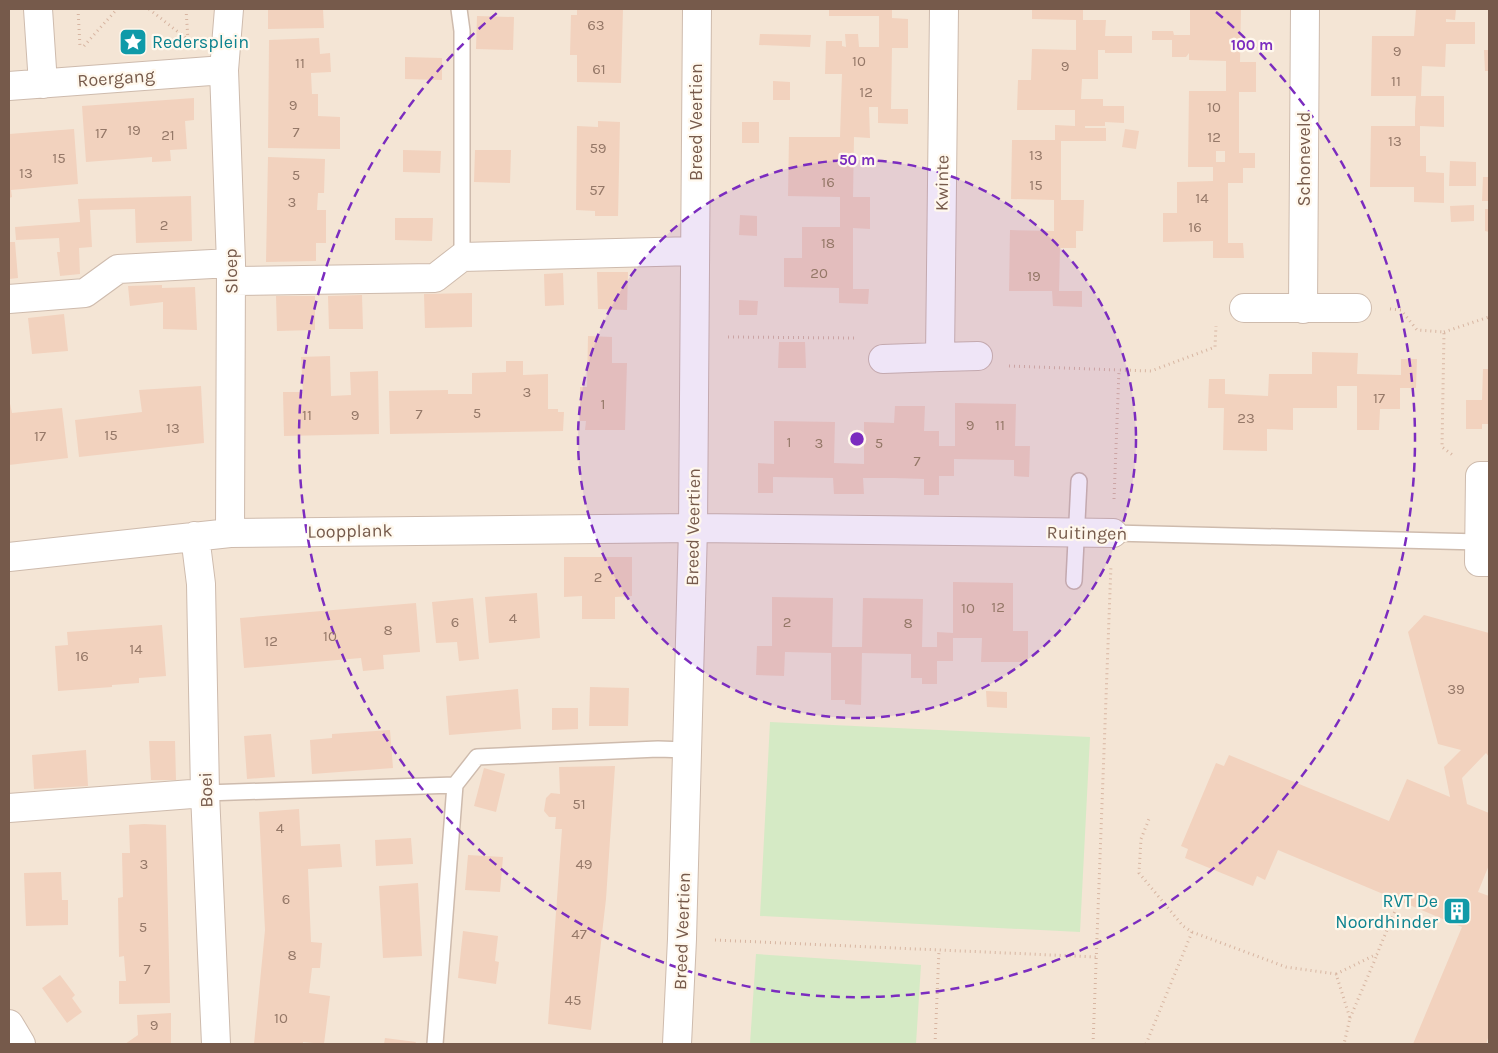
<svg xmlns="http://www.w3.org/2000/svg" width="1498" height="1053" viewBox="0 0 1498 1053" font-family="Karla,sans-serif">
<rect width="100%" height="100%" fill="#fcf4e7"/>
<path fill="#f4e5d5" d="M9,9H1489V1044H9Z"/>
<path fill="#d5eac5" d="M770,722L1090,737L1080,932L760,916Z
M756,954L921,965L916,1044H750Z"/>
<path fill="#f2d2be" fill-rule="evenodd" d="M268,9H323L324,28L268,29Z
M577,9H623L621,83L577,82V55H570L571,15H577Z
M829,9H892V18L908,19V48H892L891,109H908V124L878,123V107H869L870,138L854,137L853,197H870V229L853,228V289H869L868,304L839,303V288L784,287V258H802V227H840V197L788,196L789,137H840L842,74H825L826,41H842V46L846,47L845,34H858L859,47H879V16H829Z
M1032,9H1083V20H1106L1105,36H1132V53H1105V50H1098V79H1082L1081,99H1103V106H1124V123L1105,122V126H1085V128H1106V141H1061V200H1084L1083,231H1076V248H1060L1059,291H1082V307L1053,306L1052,291H1009L1010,230L1054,231V200L1011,199L1012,140H1055V125L1075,126V110H1017L1018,80H1031L1032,49L1076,50V20L1032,19Z
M1190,9H1241L1240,62H1256V92H1239V153H1255V168H1243V183H1228V243H1243L1244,258H1213V241L1163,242V213H1177V182L1213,181V167H1188L1189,91H1226V61L1189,60V53L1186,57H1172V40H1152V31H1173L1174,35H1190ZM1216,151H1225V162H1216Z
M1416,9H1456L1455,20L1446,19V22H1475V44H1446L1445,67L1422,66L1421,96H1444V127L1420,126V156H1426V172L1444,173V203L1414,202V187H1370L1371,126H1415V111L1416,96H1371L1372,36H1414Z
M477,16L514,17L513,50L476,49Z
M760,34L811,35L810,47L759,45Z
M319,38L320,54L330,53L331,72L311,73L312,94H318V116L340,117V149L268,148L269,40Z
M1484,50H1489V71H1485Z
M405,57L442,58V80L405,79Z
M773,81L790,82V100H773Z
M194,98V120L185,121L187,149L170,150L171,161L152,162V157L86,162L82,106Z
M598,121L620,122L618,216H595V211L576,210L577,126L598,127Z
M742,122H759V143H742Z
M74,129L78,184L11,190L12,197L9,198V134Z
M1125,129L1139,131L1136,149L1122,147Z
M403,150L441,151L440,173L403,172Z
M475,150H511L510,183L474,182Z
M268,157L325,159L324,193H318L317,210H326V243H316V261L266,262Z
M1450,161L1476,162V186H1449Z
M1483,177H1489V201H1482Z
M191,196L192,241L136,243L135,209L90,210L92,247L79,248L80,274L60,276L57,252H60L59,238L16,240L15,227L80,222L78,199Z
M1474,205V221L1451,222L1450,206Z
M1485,209H1489V232L1485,231Z
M740,215L757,216V236L739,235Z
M395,218H433L432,241L395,240Z
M9,242H15L18,278L9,279Z
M597,272H628L627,310L598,309Z
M563,273L564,305L545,306L544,274Z
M162,285V288L195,287L197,330L163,329V302L130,306L128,286Z
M472,293V327L425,328L424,294Z
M362,295L363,329H329L328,296Z
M276,296H315V330L277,331Z
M739,300L758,301L757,315H739Z
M64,314L68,351L32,354L28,318Z
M588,336L612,337V363H627L625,430H585L586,421H580V387H587Z
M779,342H805L806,368H778Z
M1312,352L1358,353L1357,374L1401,375V359H1417L1416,388H1400V409H1380L1379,430H1357V386H1337V408H1293V430L1267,429V451L1223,450L1224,408H1208L1209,379H1225V394L1268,396L1269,374H1312Z
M330,356L331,396L351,395L350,372L378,371L379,434L284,436L283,392H303L301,357Z
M506,361H523V375L548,374V409H558V412H564L563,431L390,434L389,391L448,390V394H472V373L506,372Z
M1483,369H1489V424H1482V429H1466V400H1482Z
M201,386L204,443L79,457L75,420L142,412L139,390Z
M9,399L12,413L62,408L68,458L9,465Z
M955,403L1016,404L1015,446H1030L1029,477L1014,476V460L954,459V476H939V495H924V479L894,478H863L864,494H834L833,478L773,477V493H758V463L774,464V421L835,422L834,463L864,464V422L894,423L895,406H925L924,431H939V446H955Z
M564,557H632V596L615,597V619H582V596L564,597Z
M953,582L1013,583V631H1028V662H981L982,638H953V661H937V684H922V678H911V654L862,653L861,705L845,704V700H831V653L785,652L784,676L756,675L757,646H772V597L833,598L832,647H862L863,598L923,599L922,647H937V632L953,633Z
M537,593L540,638L489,643L485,597Z
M473,598L479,659L459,661L457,642L436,643L432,602Z
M416,603L420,652L383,655L384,669L363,671L361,658L244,668L240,618Z
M1424,615L1489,633V757L1486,753L1462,778L1467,804L1489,813V865L1478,892L1489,896V1035L1486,1044H1413L1462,927L1278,850L1265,880L1257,876L1253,886L1185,858L1188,849L1181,846L1216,763L1224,766L1229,755L1389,821L1407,779L1450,797L1444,767L1461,750L1438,744L1408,632Z
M162,625L166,676L139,678V683L112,685V687L58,691L55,646L68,645L67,632Z
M590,687L629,688L628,726H589Z
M518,689L521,729L449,735L446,696Z
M986,691L1007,692V708L987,707Z
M552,708H578V729L552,730Z
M390,730L393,768L312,774L310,740L332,738V734Z
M271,734L275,777L247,779L244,736Z
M149,741H175L176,780H151Z
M86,750L88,786L34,789L32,755Z
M615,766L606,899L591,1030L548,1024L562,829H555L556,817H549L544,811L546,798L551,793L560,794L559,767Z
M484,768L505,774L496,812L474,806Z
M299,809L301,846L340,844L342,867L308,869L311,942L322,943L320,968H312L309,993L330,996L324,1044L303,1042V1044H254L265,930L259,812Z
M144,824L166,825L170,1003L119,1004V981H126L124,956L119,957L118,898L123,897L122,853H130L129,825Z
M411,838L413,864L376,866L375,840Z
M468,855L503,857L500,892L465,890Z
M61,872L62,900H68V925L26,926L24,873Z
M418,883L422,956L383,958L379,886Z
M463,931L498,936L495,961L499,962L496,984L458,978Z
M60,975L75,995L72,998L82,1012L67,1023L42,988Z
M171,1013V1044H125L138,1035L137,1015Z
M385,1038L416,1042L415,1044H384Z"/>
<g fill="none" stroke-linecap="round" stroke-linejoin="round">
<defs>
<path id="service" d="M459,9L462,31V257
M1113,533L1480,542
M1074,581L1079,481
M205,793L455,785
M435,1044L455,785L477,757L658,749L687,750"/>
<path id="minor" d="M38,9L43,84
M229,9L224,70L231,263L230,533
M944,9L940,357L978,356
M9,86L224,70
M231,281L435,278L462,257L695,251
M9,299L85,293L118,269L231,263
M1244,308H1357
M1303,309L1305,9
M883,359L940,357
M1489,476H1480L1479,562H1489
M195,536L201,584L205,793L216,1044
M9,557L230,533L693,528L1113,533
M9,808L205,793
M9,1024L21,1044
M677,1044L682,939L693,528L697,9"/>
</defs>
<use href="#service" stroke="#cebbad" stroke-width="18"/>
<use href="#minor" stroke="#cebbad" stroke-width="30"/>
<path stroke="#d7b5a1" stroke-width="3" stroke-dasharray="1 4" stroke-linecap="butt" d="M78,9L80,47
M149,9L187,39
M186,9L188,40
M84,46L117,9
M1390,309L1401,310L1417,330L1444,332L1442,447L1454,456
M1444,332L1489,317
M728,337L856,338
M1009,366L1119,370
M1114,499L1119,370L1151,371L1215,347L1216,326
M1192,932L1286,967L1336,974L1350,1018L1344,1044
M715,940L1097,957
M1336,974L1377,954L1395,911
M1350,1018L1377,955
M935,1044L939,950
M1093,1044L1111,565
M1146,1044L1192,932L1183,926L1139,873L1141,839L1149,819"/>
<use href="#service" stroke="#fff" stroke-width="15"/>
<use href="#minor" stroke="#fff" stroke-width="28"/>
</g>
<circle cx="857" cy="439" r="279" fill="#7b2cbf" fill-opacity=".12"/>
<g fill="none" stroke="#7b2cbf" stroke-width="2.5" stroke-dasharray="9 6">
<circle cx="857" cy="439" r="279"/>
<path d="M1216 12A558 558 0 1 1 498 12"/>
</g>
<defs>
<symbol id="sight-square" viewBox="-11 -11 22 22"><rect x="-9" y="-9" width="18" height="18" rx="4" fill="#0f9aa8" stroke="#fff8ed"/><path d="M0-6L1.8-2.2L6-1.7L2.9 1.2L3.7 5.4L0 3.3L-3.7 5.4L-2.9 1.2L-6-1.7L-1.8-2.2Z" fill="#fff"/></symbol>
<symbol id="building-square" viewBox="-11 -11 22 22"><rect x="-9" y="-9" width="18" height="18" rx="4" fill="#0f9aa8" stroke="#fff8ed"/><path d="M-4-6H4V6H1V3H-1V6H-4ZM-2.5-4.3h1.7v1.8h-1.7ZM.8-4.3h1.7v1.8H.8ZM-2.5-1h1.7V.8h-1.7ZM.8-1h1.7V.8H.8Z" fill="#fff"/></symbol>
</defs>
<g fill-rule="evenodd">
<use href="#sight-square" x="117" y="26" width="32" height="32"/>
<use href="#building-square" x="1441" y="895" width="32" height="32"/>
</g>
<g text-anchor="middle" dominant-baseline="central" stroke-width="4.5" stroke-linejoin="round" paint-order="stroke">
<g font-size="15" fill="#957868">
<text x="596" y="25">63</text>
<text x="1397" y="51">9</text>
<text x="859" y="61">10</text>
<text x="300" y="63">11</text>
<text x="1065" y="66">9</text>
<text x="599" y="69">61</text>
<text x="1396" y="81">11</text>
<text x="866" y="92">12</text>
<text x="293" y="105">9</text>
<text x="1214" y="107">10</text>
<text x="134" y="130">19</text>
<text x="296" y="132">7</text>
<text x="101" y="133">17</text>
<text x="168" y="135">21</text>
<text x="1214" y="137">12</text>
<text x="1395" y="141">13</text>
<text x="598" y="148">59</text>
<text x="1036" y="155">13</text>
<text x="59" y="158">15</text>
<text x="26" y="173">13</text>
<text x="296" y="175">5</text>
<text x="828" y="182">16</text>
<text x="1036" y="185">15</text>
<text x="597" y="190">57</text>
<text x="1202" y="198">14</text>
<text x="292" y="202">3</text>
<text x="164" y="225">2</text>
<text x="1195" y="227">16</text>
<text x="828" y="243">18</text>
<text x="819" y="273">20</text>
<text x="1034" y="276">19</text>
<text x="527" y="392">3</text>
<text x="1379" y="398">17</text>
<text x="603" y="404">1</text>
<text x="477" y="413">5</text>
<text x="419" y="414">7</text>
<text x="307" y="415">11</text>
<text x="355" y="415">9</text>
<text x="1246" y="418">23</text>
<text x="970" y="425">9</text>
<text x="1000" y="425">11</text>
<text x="173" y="428">13</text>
<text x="111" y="435">15</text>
<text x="40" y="436">17</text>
<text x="789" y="442">1</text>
<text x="819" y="443">3</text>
<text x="879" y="443">5</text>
<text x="917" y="461">7</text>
<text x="598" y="577">2</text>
<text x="998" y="607">12</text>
<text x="968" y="608">10</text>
<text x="513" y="618">4</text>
<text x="455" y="622">6</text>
<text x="787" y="622">2</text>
<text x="908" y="623">8</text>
<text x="388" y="630">8</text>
<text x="330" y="636">10</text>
<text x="271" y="641">12</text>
<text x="136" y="649">14</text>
<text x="82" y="656">16</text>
<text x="1456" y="689">39</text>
<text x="579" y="804">51</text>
<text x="280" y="828">4</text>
<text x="144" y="864">3</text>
<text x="584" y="864">49</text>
<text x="286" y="899">6</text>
<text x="143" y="927">5</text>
<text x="579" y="934">47</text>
<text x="292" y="955">8</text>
<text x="147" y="969">7</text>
<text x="573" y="1000">45</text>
<text x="281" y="1018">10</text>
<text x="154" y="1025">9</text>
</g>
<g font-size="18" fill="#0d838f" stroke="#fff8ed" text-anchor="start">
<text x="152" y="42">Redersplein</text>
<text x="1438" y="901" text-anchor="end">RVT De<tspan x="1438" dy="21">Noordhinder</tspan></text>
</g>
<g font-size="18" fill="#765a4b" stroke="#fff8ed">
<text transform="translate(116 78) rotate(-4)">Roergang</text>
<text transform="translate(696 122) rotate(-90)">Breed Veertien</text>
<text transform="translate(1304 159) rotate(-90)">Schoneveld</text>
<text transform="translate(942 183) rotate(-89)">Kwinte</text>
<text transform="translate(231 271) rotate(-91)">Sloep</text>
<text transform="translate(693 527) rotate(-89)">Breed Veertien</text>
<text transform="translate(350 531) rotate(-1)">Loopplank</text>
<text transform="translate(1087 533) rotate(1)">Ruitingen</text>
<text transform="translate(206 790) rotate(-92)">Boei</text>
<text transform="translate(682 931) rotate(-88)">Breed Veertien</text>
</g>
</g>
<circle cx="857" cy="439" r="8" fill="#7b2cbf" stroke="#fff8ed" stroke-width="2.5"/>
<g font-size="15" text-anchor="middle" font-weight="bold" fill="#7b2cbf" stroke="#fff8ed" stroke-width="4.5" stroke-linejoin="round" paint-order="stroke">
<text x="1252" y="50">100 m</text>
<text x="857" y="165">50 m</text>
</g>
<rect width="1498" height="1053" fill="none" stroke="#765a4b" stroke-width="20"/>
</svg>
